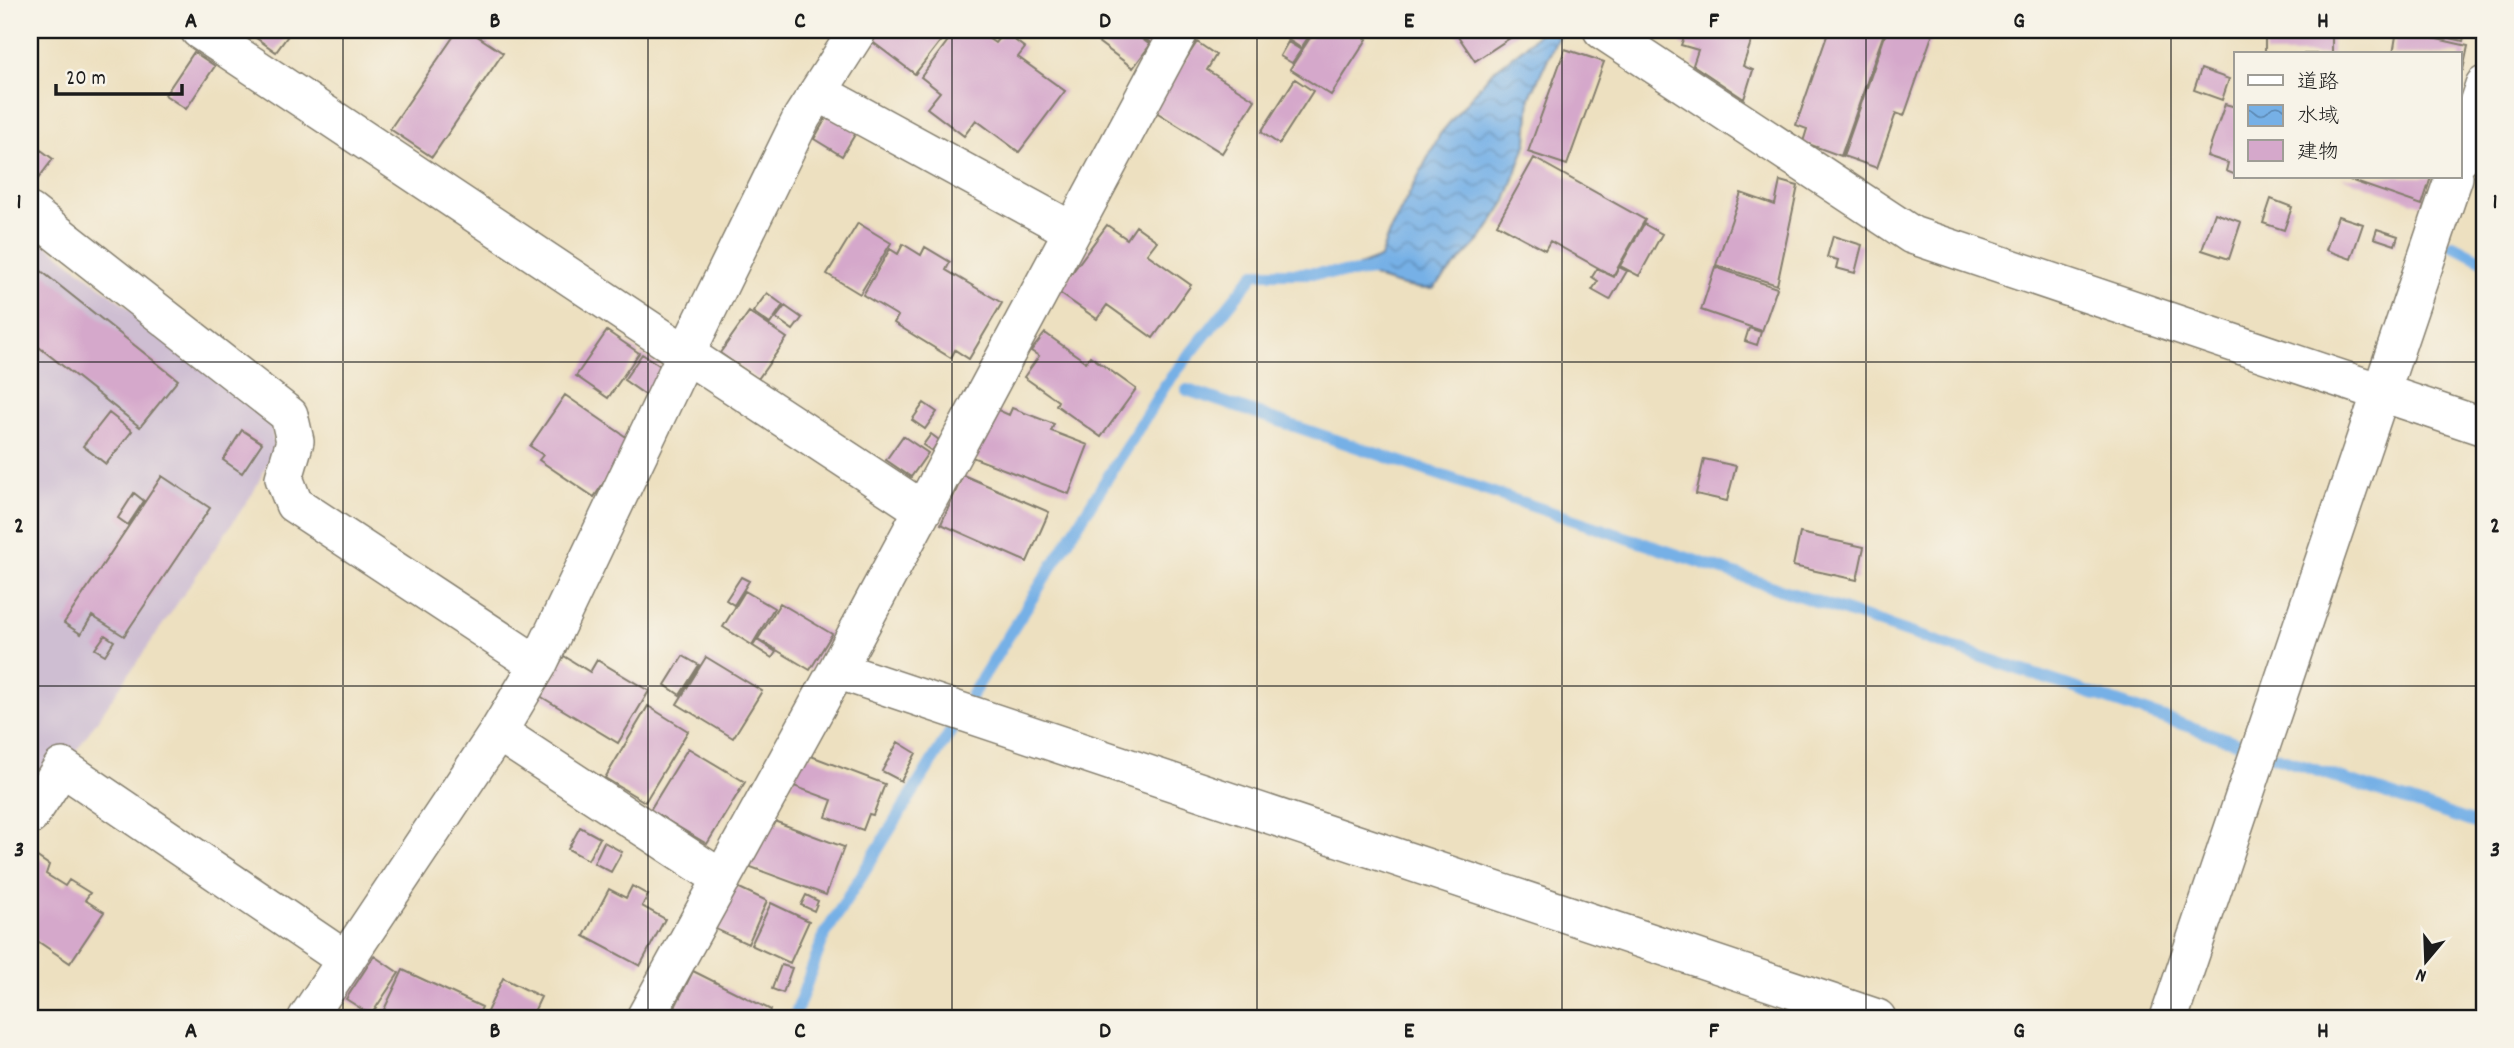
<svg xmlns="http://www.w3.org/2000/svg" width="2514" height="1048" viewBox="0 0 2514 1048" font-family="Dekko,'Klee One',sans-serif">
<defs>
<pattern id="water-waves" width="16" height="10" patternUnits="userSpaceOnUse" patternTransform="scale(1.75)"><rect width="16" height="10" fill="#76b0e6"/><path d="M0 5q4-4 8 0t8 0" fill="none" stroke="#608eba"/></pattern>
</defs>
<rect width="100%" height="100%" fill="#f7f3e8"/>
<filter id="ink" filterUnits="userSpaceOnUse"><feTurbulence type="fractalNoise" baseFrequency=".0143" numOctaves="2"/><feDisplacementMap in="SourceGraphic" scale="14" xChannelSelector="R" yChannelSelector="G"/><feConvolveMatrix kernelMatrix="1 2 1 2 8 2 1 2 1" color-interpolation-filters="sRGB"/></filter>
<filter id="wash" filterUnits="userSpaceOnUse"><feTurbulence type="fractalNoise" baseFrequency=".00686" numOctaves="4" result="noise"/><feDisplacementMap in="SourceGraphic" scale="28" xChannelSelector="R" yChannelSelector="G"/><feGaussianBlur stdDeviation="1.57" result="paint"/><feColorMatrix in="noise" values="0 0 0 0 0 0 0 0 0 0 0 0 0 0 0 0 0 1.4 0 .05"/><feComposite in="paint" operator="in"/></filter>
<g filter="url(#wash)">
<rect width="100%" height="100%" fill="#ede0c0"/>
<path fill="#cebed2" d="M30,232L271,417L274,450L253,493L72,757L30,795Z"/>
<path fill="url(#water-waves)" stroke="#496681" stroke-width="2" d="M1542,30H1561L1530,97L1527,142L1506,201L1481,239L1433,289C1410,289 1375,282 1359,266L1380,258L1387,237L1440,134L1491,73L1523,48Z"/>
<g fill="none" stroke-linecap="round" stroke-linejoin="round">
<path stroke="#76b0e6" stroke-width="12" d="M2453,245L2484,261
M1187,390L2244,745L2240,756
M971,696L1166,384L1255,273H1351L1378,269
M2270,755L2484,826
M794,1018L824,936L952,729"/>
</g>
<g id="blocks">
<path fill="#d5a8cb" d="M256,30H292L276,52L252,35Z
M458,30H468L503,53L432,157L390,129Z
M878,30H949L915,74L870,40Z
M956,30H976L995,43L1004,32L1025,48L1018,57L1065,91L1019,152L976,120L964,136L927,108L940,92L921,77Z
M1082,30H1130L1150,45L1133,68Z
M1133,30H1161L1151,43Z
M1280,30H1313L1301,48L1278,33Z
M1315,30H1352L1367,39L1331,95L1290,69Z
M1454,30H1522L1475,61Z
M1687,30H1755L1743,66L1753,70L1744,99L1693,65L1698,50L1681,45Z
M1829,30H1885L1841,156L1803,142L1807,129L1796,125Z
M1887,30H1934L1904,116L1896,113L1877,168L1843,156Z
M2265,30H2332V54H2265Z
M2397,30L2468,46L2463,70L2460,69V54H2393Z
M2415,30H2466L2463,41Z
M1197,42L1216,55L1207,70L1255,100L1222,153L1153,110Z
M1288,42L1301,50L1292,63L1280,56Z
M1565,49L1604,62L1567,165L1528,152Z
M194,52L215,66L186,109L165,95Z
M2201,69L2229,79L2222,100L2194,90Z
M1295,79L1313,91L1279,144L1261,132Z
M2225,104L2236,107V175L2226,171L2228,163L2207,156Z
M829,113L857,131L842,156L814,139Z
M41,150L53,159L37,180L30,175V164Z
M1534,158L1645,220L1613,276L1550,241L1545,250L1497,224Z
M2341,177H2431L2422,205Z
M1780,181L1798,186L1777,285L1716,265L1741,193L1775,205Z
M2271,199L2292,207L2284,230L2263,223Z
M2215,213L2241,222L2229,259L2202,250Z
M2338,216L2363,224L2351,259L2326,250Z
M858,223L891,243L860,294L827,274Z
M1644,224L1662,234L1639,276L1620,266Z
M1107,225L1127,239L1136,226L1157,241L1147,254L1191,285L1153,338L1107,305L1097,319L1058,292Z
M2377,229L2398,236L2395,245L2374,238Z
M1833,236L1862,245L1855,273L1836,268L1838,260L1827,257Z
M903,244L921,255L925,247L950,262L946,270L1002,303L969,359L955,350L951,358L894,323L898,316L863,295L890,249L898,254Z
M30,262L178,380L140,427L30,340Z
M1619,267L1627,271L1610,300L1592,290L1598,281L1592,277L1597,269L1614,277Z
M1715,267L1777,288L1762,331L1701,310Z
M767,293L783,305L770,324L753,312Z
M785,306L802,318L793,330L776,318Z
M749,312L787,338L758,379L720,353Z
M1749,328L1761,332L1757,345L1745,341Z
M607,331L639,353L608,398L576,376Z
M1045,333L1086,362L1090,356L1136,389L1101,437L1056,405L1058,401L1024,377L1039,356L1031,351Z
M642,354L665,369L647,396L624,380Z
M565,395L632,441L594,497L539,460L543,455L530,446Z
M924,403L937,412L925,429L912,420Z
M989,406L1009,415L1012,408L1054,424L1051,431L1088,445L1069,494L969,456Z
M109,413L132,431L106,464L83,446Z
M242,430L262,443L242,473L223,460Z
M931,434L939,440L932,451L923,445Z
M903,436L928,453L911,477L886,460Z
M1704,459L1736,466L1727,501L1696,494Z
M963,475L1049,512L1027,562L941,524Z
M162,476L210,508L124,636L92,616L81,634L64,623Z
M134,493L144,501L128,525L118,518Z
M1800,533L1864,547L1857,580L1793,566Z
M741,577L749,581L734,605L726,600Z
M745,591L774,608L752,645L723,627Z
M780,603L832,634L810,670L758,639Z
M105,635L114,641L105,655L95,649Z
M757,640L776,652L772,658L753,646Z
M564,656L590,672L597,660L649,691L618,743L540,696Z
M683,656L699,665L680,695L665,685Z
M706,657L762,691L733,738L677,704Z
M648,706L688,731L645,802L605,778Z
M898,742L916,753L901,781L882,771Z
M688,748L745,782L707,844L650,810Z
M803,753L885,784L873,815L869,814L863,830L826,817L832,800L791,785Z
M766,818L844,847L826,895L748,866Z
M580,827L600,838L588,860L568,849Z
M604,842L622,852L611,872L594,863Z
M30,852L49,865L46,874L65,886L69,880L90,893L85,900L104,912L70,963L30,936Z
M731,884L767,901L748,944L711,927Z
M632,886L648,895L642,906L665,919L640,966L584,936L609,889L626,898Z
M806,895L818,901L814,911L801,905Z
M771,903L809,921L790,963L751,945Z
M374,956L399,973L371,1015L346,999Z
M781,965L792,968L783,993L772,989Z
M403,970L482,1007L477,1018H380Z
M693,971L771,1010L767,1018H678L671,1015Z
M503,978L541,997L531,1018H484Z"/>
</g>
</g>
<g filter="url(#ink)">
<use href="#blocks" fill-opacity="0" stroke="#847e6e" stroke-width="2"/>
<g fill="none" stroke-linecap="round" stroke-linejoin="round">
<defs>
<path id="minor" d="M199,30L686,354L923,510
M1602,30L1912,235L2484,427
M818,92L1071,230
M2460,158L2484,85
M30,212L289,415L295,441L284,478L294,504L538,665
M837,670L1877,1018
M498,732L722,879
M30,816L62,767L346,960
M307,1018L498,732L538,665L686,354L802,117L858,30
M645,1018L837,670L1180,30
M2169,1018L2454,177"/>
</defs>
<use href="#minor" stroke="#847e6e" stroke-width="40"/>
<use href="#minor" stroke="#fff" stroke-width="37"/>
</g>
</g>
<path fill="none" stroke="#1c1c1c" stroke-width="2" stroke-opacity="0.55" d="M343,30V1018M648,30V1018M952,30V1018M1257,30V1018M1562,30V1018M1866,30V1018M2171,30V1018M30,362H2484M30,686H2484"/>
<rect width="2514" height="1048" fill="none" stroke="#f7f3e8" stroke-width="77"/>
<rect x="2234" y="52" width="228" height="126" fill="#f7f3e8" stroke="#9f9d96" stroke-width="2"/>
<rect x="2248" y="75" width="35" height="10" fill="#ffffff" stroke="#9f9d96" stroke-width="2"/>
<text x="2297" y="88" font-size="21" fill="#1c1c1c">道路</text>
<rect x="2248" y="105" width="35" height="21" fill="url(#water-waves)" stroke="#9f9d96" stroke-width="2"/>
<text x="2297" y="122" font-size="21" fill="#1c1c1c">水域</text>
<rect x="2248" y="140" width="35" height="21" fill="#d5a8cb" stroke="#9f9d96" stroke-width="2"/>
<text x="2297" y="158" font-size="21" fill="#1c1c1c">建物</text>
<g transform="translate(2426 961) rotate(199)" stroke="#f7f3e8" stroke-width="5" paint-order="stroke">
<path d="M0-5L12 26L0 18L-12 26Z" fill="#1c1c1c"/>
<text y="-10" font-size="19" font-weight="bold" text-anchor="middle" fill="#1c1c1c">N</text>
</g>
<path d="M56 84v10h126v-10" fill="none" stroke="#1c1c1c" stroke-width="3.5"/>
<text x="66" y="84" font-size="21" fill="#1c1c1c" stroke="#f7f3e8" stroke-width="5" paint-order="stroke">20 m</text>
<rect x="38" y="38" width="2438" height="972" fill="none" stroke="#1c1c1c" stroke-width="2.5"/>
<g font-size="23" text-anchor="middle" font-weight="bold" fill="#1c1c1c">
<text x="191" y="27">A</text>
<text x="495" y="27">B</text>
<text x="800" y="27">C</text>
<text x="1105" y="27">D</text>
<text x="1409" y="27">E</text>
<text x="1714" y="27">F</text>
<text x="2019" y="27">G</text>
<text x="2323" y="27">H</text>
<text x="19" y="208">1</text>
<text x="2495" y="208">1</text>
<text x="19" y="532">2</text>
<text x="2495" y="532">2</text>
<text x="19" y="856">3</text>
<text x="2495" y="856">3</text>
<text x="191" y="1037">A</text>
<text x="495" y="1037">B</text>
<text x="800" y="1037">C</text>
<text x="1105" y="1037">D</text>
<text x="1409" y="1037">E</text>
<text x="1714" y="1037">F</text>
<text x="2019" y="1037">G</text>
<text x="2323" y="1037">H</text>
</g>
</svg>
